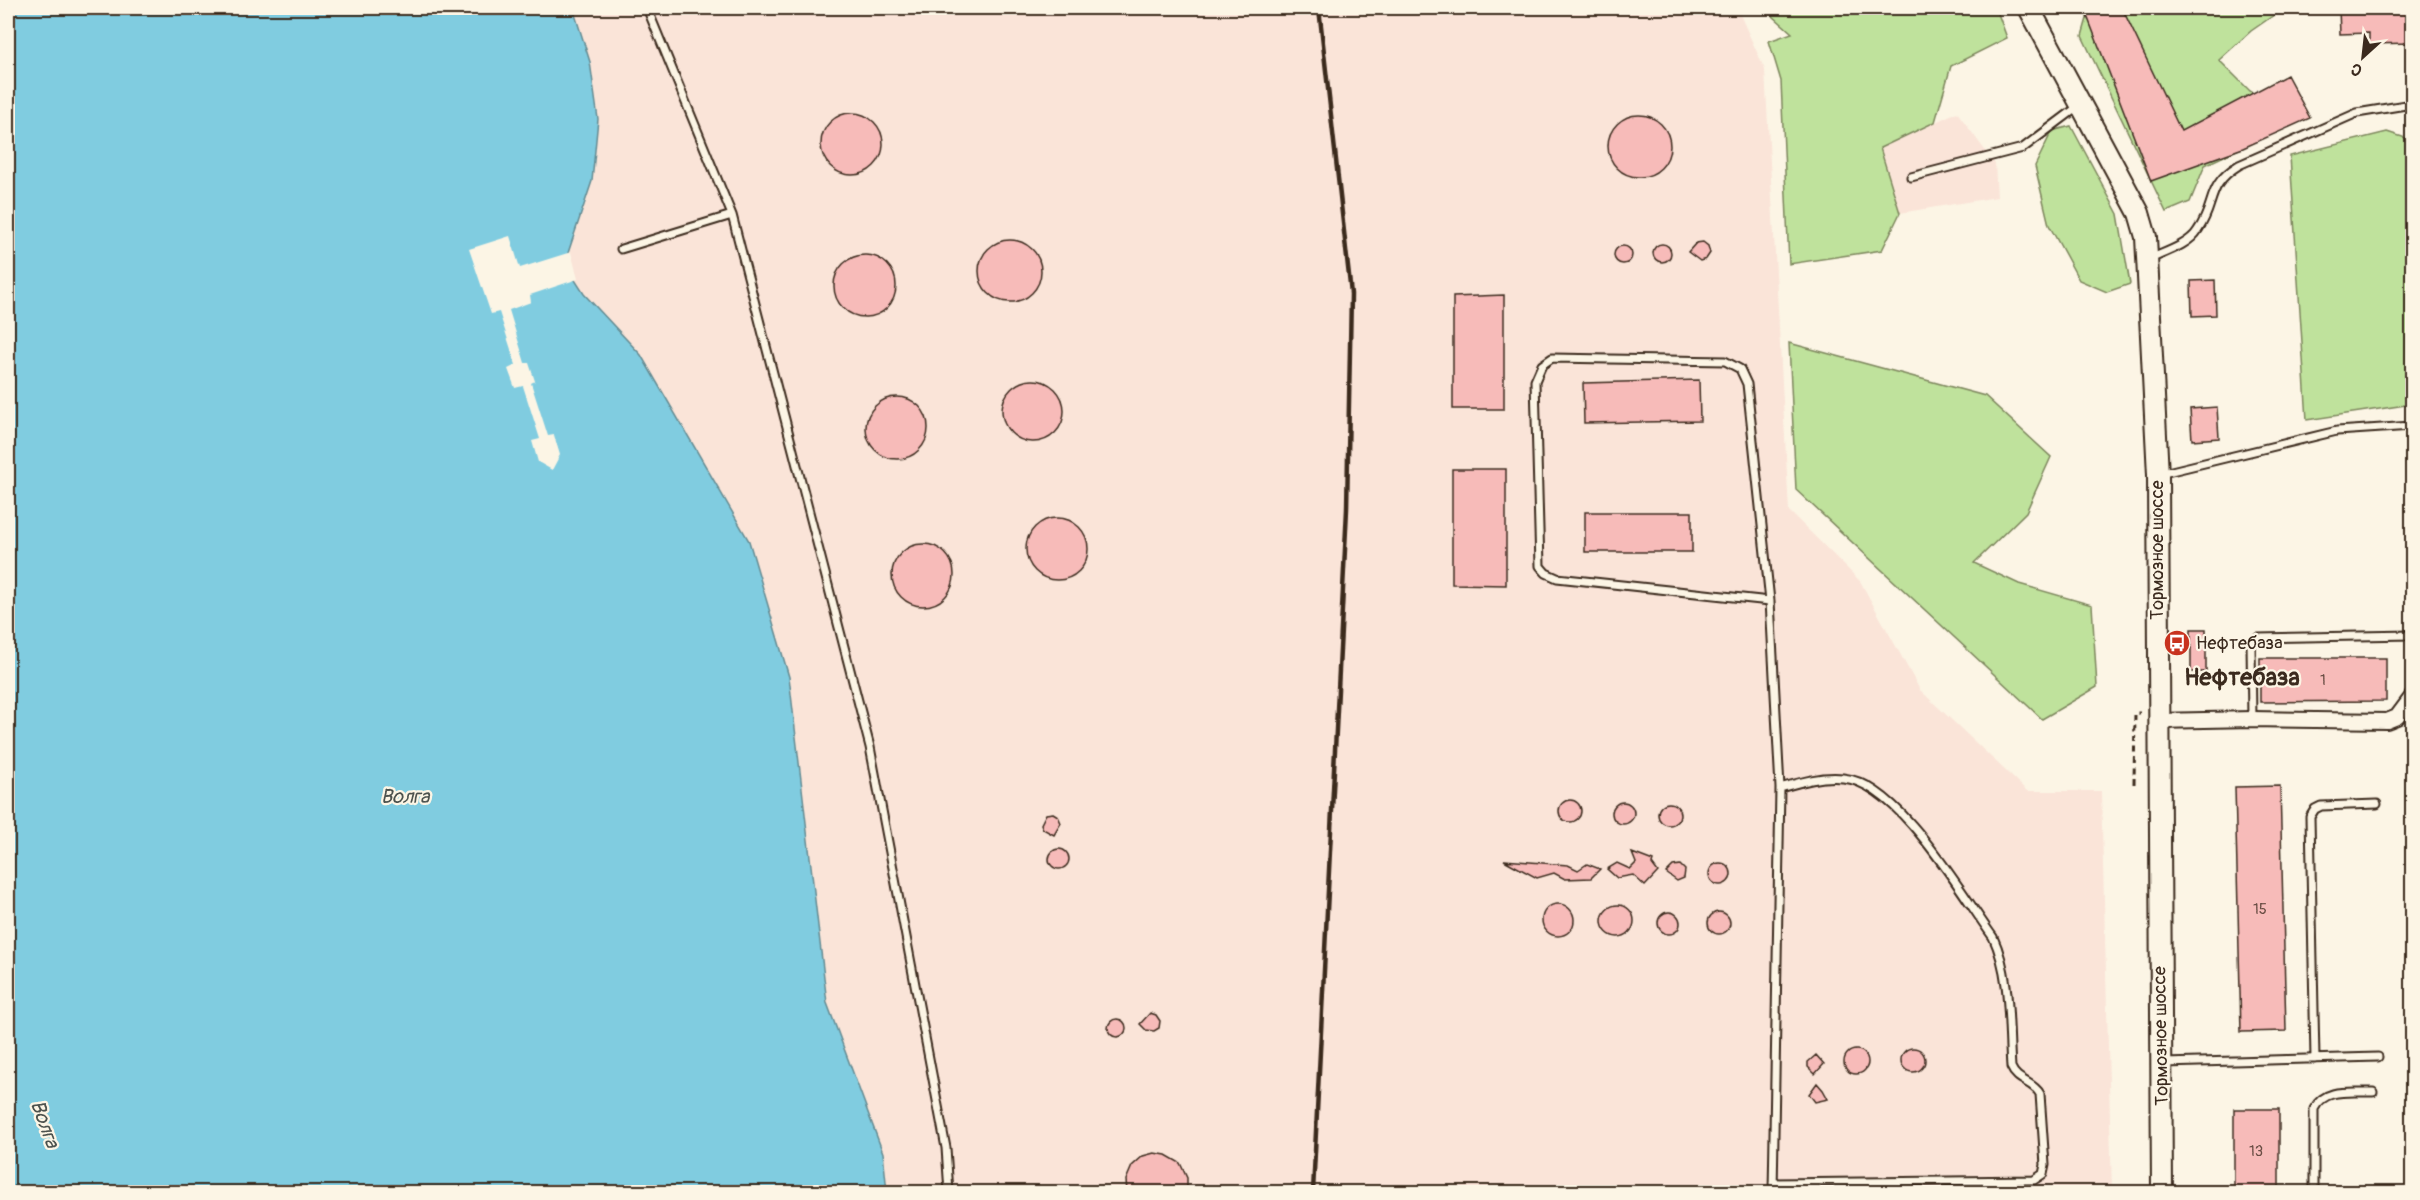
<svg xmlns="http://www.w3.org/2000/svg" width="2420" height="1200" viewBox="0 0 2420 1200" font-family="Pangolin,sans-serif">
<rect width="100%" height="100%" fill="#fcf5e5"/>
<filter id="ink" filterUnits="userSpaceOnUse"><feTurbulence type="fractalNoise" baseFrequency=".0167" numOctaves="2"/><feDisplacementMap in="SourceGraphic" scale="12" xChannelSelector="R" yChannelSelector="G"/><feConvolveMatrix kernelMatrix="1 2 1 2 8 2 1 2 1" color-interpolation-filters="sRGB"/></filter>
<g filter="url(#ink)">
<path fill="#fae4d8" d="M573,8H1737L1765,70L1789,511L1860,581L1920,690L2027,791H2101L2112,1192H887L883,1153L827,1003L789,677L749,542L641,355L584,294L575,280L568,253L590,62Z
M1957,112L1995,164L1997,197L1900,213L1880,148Z"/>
<path fill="#bfe29c" stroke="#7d865d" stroke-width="1.5" d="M1764,8H1996L2007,38L1951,66L1935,122L1880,148L1900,213L1882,250L1789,264L1781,81L1769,41L1792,33Z
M2090,8H2284L2251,31L2219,60L2250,91L2280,109L2267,136L2205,165L2190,202L2166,212L2082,36Z
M2071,126L2118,214L2130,284L2107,292L2079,280L2049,225L2035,166L2052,131Z
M2387,132L2412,140V404L2307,420L2290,156Z
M1789,343L1985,396L2051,457L2026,512L1974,563L2019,584L2092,605L2097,687L2042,719L1796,490Z"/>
<path fill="#80cce0" stroke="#648b92" stroke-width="1.5" d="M8,8H573L590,62L598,119L592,181L568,253L575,280L584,294L641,355L749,541L789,677L827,1003L883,1153L887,1192H8Z"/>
<path fill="#fcf5e5" d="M510,236L520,268L571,252L578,279L530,295L531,302L509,310L525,363H529L535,381L531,383L548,436L554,435L560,455L552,470L538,462L532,441L540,439L523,386L515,388L508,369L516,365L499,312L491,314L469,249Z"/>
<path fill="#f7bbb9" stroke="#3b2a1e" stroke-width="1.5" d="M2084,8H2122L2181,131L2287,75L2310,118L2243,148L2151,181Z
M2339,8H2412V43L2369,44V33L2340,34Z
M821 144a31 31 0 1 1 62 0a31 31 0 1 1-62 0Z
M1608 146a31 31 0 1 1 62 0a31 31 0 1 1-62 0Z
M979 271a31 31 0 1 1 62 0a31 31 0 1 1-62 0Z
M1703,242L1708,246L1710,253L1706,259L1700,261L1688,252L1696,243Z
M1653 253a9 9 0 1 1 18 0a9 9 0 1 1-18 0Z
M1614 255a9 9 0 1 1 18 0a9 9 0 1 1-18 0Z
M834 286a31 31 0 1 1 62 0a31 31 0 1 1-62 0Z
M2215,280L2216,315L2192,316L2191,281Z
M1504,295V409H1453V297Z
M1002 411a31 31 0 1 1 62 0a31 31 0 1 1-62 0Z
M1699,380L1700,421L1584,423L1583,383Z
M866 428a31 31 0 1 1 62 0a31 31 0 1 1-62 0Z
M2217,407L2219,438L2192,440L2190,409Z
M1452,469H1506V585L1452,584Z
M1585,512H1692V552H1585Z
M1026 549a31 31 0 1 1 62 0a31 31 0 1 1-62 0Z
M892 575a31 31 0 1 1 62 0a31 31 0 1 1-62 0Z
M2191,629H2206V672H2191Z
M2260,658H2386V701L2260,702Z
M2280,786L2286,1031L2241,1032L2235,787Z
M1559 811a11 11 0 1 1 22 0a11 11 0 1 1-22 0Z
M1612 813a11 11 0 1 1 22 0a11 11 0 1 1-22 0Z
M1658 814a11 11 0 1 1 22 0a11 11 0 1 1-22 0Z
M1053,813L1058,816L1061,823L1054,835L1043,829L1041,824L1046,814Z
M1049 859a10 10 0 1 1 20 0a10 10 0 1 1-20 0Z
M1632,853L1653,861L1652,864L1658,872L1645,886L1633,875L1617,878L1607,869L1617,863L1630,869L1636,863Z
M1504,860L1568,865L1578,870L1587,864L1600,869L1591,878L1565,879L1554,873L1537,878Z
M1709 874a11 11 0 1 1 22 0a11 11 0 1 1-22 0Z
M1680,865L1685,870L1684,878L1677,881L1666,873L1673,866Z
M1542 920a16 16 0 1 1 32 0a16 16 0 1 1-32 0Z
M1602 921a16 16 0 1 1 32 0a16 16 0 1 1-32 0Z
M1658 923a11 11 0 1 1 22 0a11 11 0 1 1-22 0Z
M1708 923a11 11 0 1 1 22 0a11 11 0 1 1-22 0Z
M1150,1013L1156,1015L1160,1021L1159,1028L1154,1031L1146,1030L1140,1024Z
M1108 1028a9 9 0 1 1 18 0a9 9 0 1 1-18 0Z
M1901 1060a12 12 0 1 1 24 0a12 12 0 1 1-24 0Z
M1844 1062a12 12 0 1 1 24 0a12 12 0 1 1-24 0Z
M1816,1055L1824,1064L1815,1074L1808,1067V1062Z
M1817,1083L1823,1090L1828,1099L1815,1102L1809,1094Z
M2234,1109H2279V1192H2234Z
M1154,1153L1166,1155L1180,1163L1187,1178V1192H1127L1126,1180L1132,1166L1143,1156Z"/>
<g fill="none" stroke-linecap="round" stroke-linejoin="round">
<defs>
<path id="lane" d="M647,8L732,215
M1911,177L2023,148L2079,106
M621,249L732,215L870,747L946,1148L949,1192
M2150,259C2165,252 2189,245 2198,230C2217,203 2205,186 2239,165L2357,113L2412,104
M2159,474L2337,431L2412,426
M1770,601L1557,578L1546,573L1540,566L1535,381L1542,365L1552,358L1725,361L1740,369L1747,384L1770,601L1780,788L1773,1192
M2252,719L2251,644L2258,638L2412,635
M2315,1059L2310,817L2315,809L2321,806L2377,804
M2164,1063L2378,1057
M1773,1183L2034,1180L2043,1174L2045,1165L2040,1094C2033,1081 2017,1082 2011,1067C2008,1024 2011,976 1993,937C1961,893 1899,783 1843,778C1821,776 1801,782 1780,788
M2314,1192V1109C2325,1087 2351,1093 2373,1092"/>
<path id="street" d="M2157,721L2252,719L2387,721L2397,717L2412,697"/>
<path id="secondary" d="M2029,8L2139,213L2146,237L2158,475L2162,1192"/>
</defs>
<use href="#lane" stroke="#3b2a1e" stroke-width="11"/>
<use href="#street" stroke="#3b2a1e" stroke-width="18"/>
<use href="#secondary" stroke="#3b2a1e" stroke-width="24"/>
<path stroke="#3b2a1e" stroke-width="3" stroke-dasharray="6 4.5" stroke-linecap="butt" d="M2134,784L2135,713H2140"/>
<use href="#lane" stroke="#fcf5e5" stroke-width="7"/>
<use href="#street" stroke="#fcf5e5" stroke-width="14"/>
<use href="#secondary" stroke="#fcf5e5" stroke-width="20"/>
<path stroke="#3b2a1e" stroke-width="4.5" d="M1313,1192L1347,509L1351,294L1319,8"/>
</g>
</g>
<defs>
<symbol id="bus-disc" viewBox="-11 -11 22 22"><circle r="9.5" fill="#c8321e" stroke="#fcf5e5"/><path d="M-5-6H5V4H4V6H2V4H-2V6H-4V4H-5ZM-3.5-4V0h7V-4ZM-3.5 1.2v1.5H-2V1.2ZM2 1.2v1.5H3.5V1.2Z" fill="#fff"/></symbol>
</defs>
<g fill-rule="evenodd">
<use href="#bus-disc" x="2162" y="628" width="30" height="30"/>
</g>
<g text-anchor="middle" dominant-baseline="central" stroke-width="4.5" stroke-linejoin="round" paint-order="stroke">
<g font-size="15" fill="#6a4e45">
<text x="2323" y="680">1</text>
<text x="2260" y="909">15</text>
<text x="2256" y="1151">13</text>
</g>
<g font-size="18" fill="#3b2a1e" stroke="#fcf5e5">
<text transform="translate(2157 550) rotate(-90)">Тормозное шоссе</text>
<text transform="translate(2161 1036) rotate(-91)">Тормозное шоссе</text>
</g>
<g font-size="18" fill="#3b2a1e" stroke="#fcf5e5" text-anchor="start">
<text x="2196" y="643">Нефтебаза</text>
</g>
<g font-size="20" font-style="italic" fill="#4c524e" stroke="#fcf5e5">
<text x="405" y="796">Волга</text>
<text transform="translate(45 1124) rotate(70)">Волга</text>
</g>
<g font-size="24" font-weight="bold" fill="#3b2a1e" stroke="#fcf5e5">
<text x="2242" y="677">Нефтебаза</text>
</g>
</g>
<rect width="2420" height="1200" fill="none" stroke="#fcf5e5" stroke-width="30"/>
<rect x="15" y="15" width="2390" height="1170" fill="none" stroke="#3b2a1e" stroke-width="2" filter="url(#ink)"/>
<g transform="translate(2363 57) rotate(207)" stroke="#fcf5e5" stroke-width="4.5" paint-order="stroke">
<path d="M0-4.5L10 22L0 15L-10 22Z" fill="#3b2a1e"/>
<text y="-9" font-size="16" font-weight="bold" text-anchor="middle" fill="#3b2a1e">С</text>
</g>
</svg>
